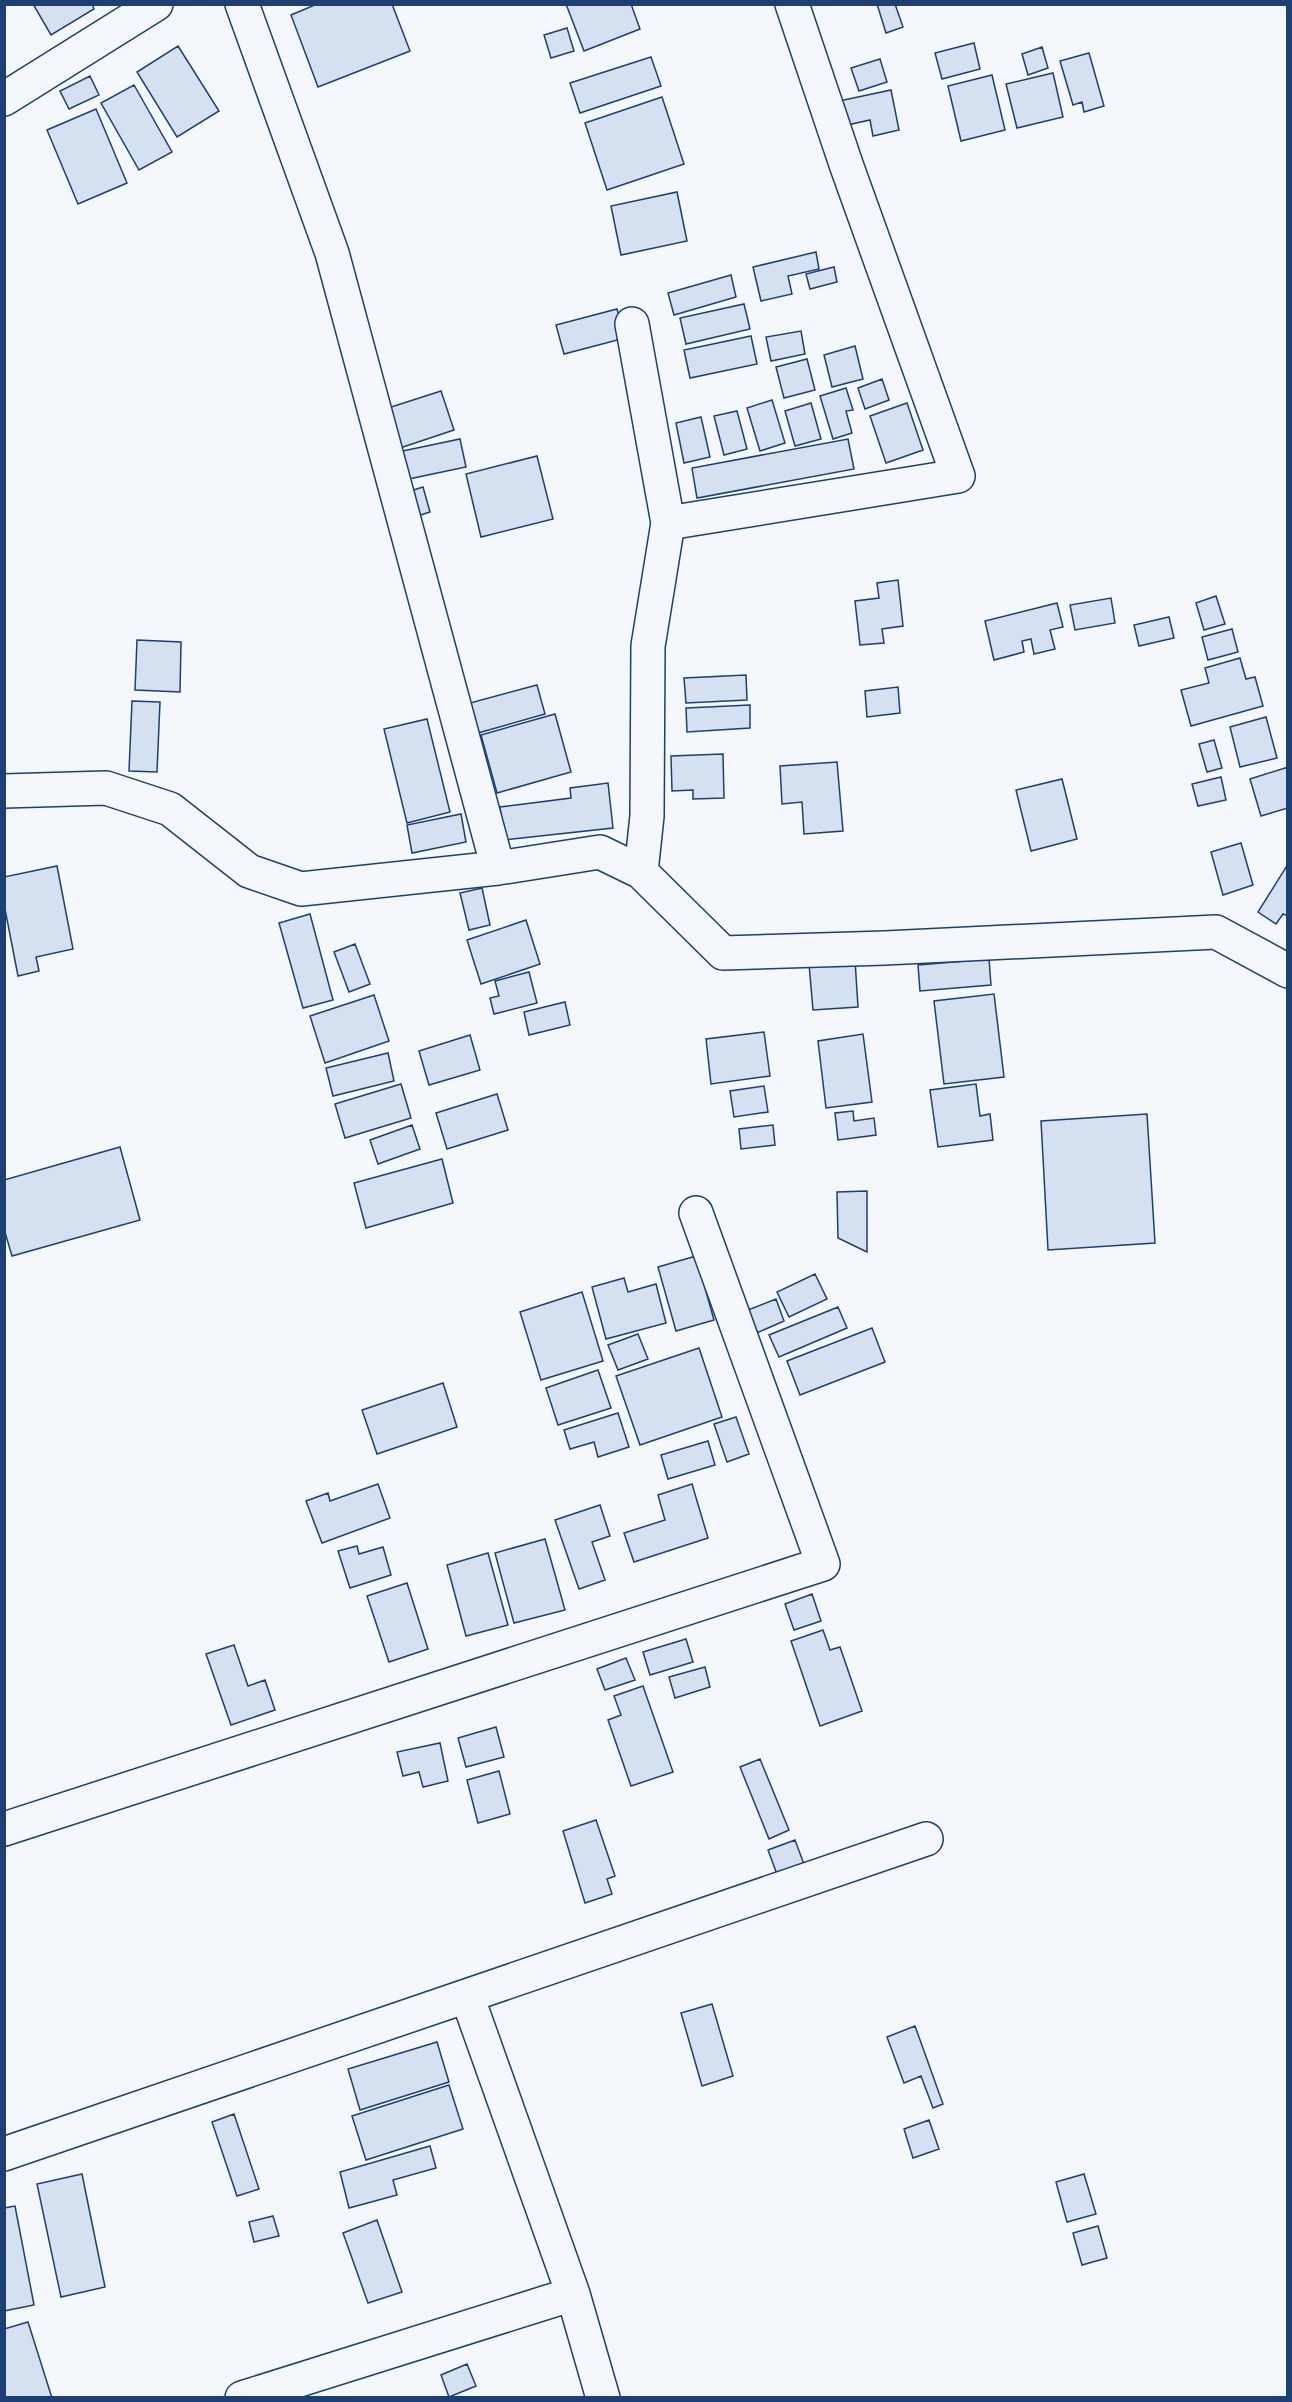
<svg xmlns="http://www.w3.org/2000/svg" width="1292" height="2402" viewBox="0 0 1292 2402" font-family="Ubuntu,sans-serif">
<rect width="100%" height="100%" fill="#f4f7fb"/>
<path fill="#d5e0f0" stroke="#1d3f73" stroke-width="1.5" d="M33,4H92L94,9L51,35Z
M317,4H392L410,51L318,87L291,15Z
M566,4H631L640,29L584,51Z
M877,4H895L903,27L886,33Z
M567,28L574,51L551,58L544,35Z
M974,43L980,69L942,79L935,53Z
M178,46L219,111L177,137L137,72Z
M1042,47L1048,68L1028,75L1022,54Z
M1089,53L1104,106L1084,112L1082,102L1073,105L1060,61Z
M651,57L661,86L580,113L570,83Z
M880,59L887,82L859,91L851,68Z
M1053,73L1063,117L1017,128L1006,84Z
M992,75L1005,130L961,141L948,86Z
M90,76L99,95L69,109L60,91Z
M134,85L172,152L139,170L101,103Z
M891,90L899,130L873,136L870,120L843,126L839,101Z
M662,97L684,164L607,190L585,123Z
M96,109L127,183L78,204L47,130Z
M677,192L687,241L621,255L611,206Z
M816,252L819,269L788,276L792,294L761,301L753,267Z
M834,267L837,282L810,289L806,274Z
M731,275L736,297L674,315L668,293Z
M744,304L750,329L686,344L680,318Z
M617,309L625,338L564,354L556,325Z
M801,331L805,354L771,361L766,337Z
M751,336L757,364L690,378L684,350Z
M855,346L863,379L832,387L824,355Z
M807,359L815,390L784,398L776,367Z
M882,379L889,400L865,409L858,388Z
M846,388L853,410L846,411L852,433L833,439L820,396Z
M441,391L454,430L397,449L385,409Z
M772,400L785,443L760,451L747,408Z
M811,403L821,439L795,446L785,411Z
M907,403L923,450L886,463L870,416Z
M737,411L747,449L724,455L714,416Z
M701,417L710,457L684,463L676,423Z
M460,439L466,467L399,481L393,453Z
M848,439L854,469L697,498L692,468Z
M537,456L553,519L481,537L466,474Z
M423,487L430,512L411,518L404,493Z
M898,580L903,626L882,629L884,643L860,645L855,601L879,598L877,583Z
M1216,596L1225,624L1204,630L1196,603Z
M1111,598L1115,623L1075,630L1070,605Z
M1057,603L1063,627L1050,630L1055,649L1034,654L1031,639L1022,641L1024,652L994,660L985,621Z
M1169,617L1174,638L1139,646L1134,625Z
M1232,629L1238,652L1208,660L1202,637Z
M137,640L181,642L180,692L135,690Z
M1240,658L1246,679L1255,677L1263,706L1191,726L1181,690L1209,683L1205,668Z
M746,675L747,700L686,703L684,678Z
M537,685L545,714L478,733L470,703Z
M898,687L900,713L867,717L865,691Z
M132,701L160,702L157,772L129,771Z
M750,705V728L687,732L686,708Z
M555,714L571,772L497,793L481,735Z
M1266,717L1277,758L1240,767L1230,727Z
M427,719L450,812L407,823L384,729Z
M1214,740L1222,768L1207,772L1199,744Z
M723,754L724,798L693,799V790L672,791L671,756Z
M837,762L843,831L804,834L802,802L782,804L780,766Z
M1288,767V808L1261,816L1250,779Z
M1221,777L1226,800L1198,806L1192,784Z
M1062,779L1077,839L1031,851L1016,790Z
M608,783L613,828L504,840L500,807L571,798L570,788Z
M461,814L466,842L412,853L407,825Z
M1241,843L1253,885L1223,895L1211,852Z
M1288,864V916L1283,914L1276,924L1258,912Z
M57,866L73,949L36,957L39,971L18,976L4,904V877Z
M482,888L490,925L469,930L460,893Z
M310,914L333,1000L303,1008L279,923Z
M526,920L540,964L481,984L467,940Z
M355,944L370,984L349,992L334,952Z
M989,959L991,985L920,991L918,965Z
M855,960L858,1007L813,1010L809,964Z
M529,972L537,1003L494,1014L490,998L499,996L495,981Z
M994,994L1004,1077L944,1084L934,1001Z
M374,995L389,1041L325,1063L310,1016Z
M565,1002L570,1025L529,1035L524,1012Z
M764,1032L770,1076L711,1084L706,1039Z
M863,1034L872,1102L826,1108L818,1041Z
M470,1035L480,1070L429,1085L419,1051Z
M388,1053L394,1081L333,1096L326,1068Z
M401,1084L411,1118L345,1138L335,1104Z
M976,1084L980,1116L990,1114L993,1140L938,1147L930,1090Z
M764,1086L768,1112L734,1117L730,1091Z
M497,1094L508,1130L447,1149L436,1113Z
M853,1111L854,1121L874,1118L876,1135L838,1140L835,1113Z
M1147,1114L1155,1243L1048,1250L1041,1121Z
M412,1125L420,1149L378,1164L370,1140Z
M773,1125L775,1145L741,1149L739,1129Z
M120,1147L140,1220L12,1256L4,1229V1180Z
M442,1159L453,1203L366,1228L354,1183Z
M867,1191V1252L838,1238L837,1192Z
M696,1256L714,1320L676,1331L658,1267Z
M815,1274L827,1299L789,1317L777,1292Z
M624,1278L628,1292L656,1284L666,1323L606,1339L592,1287Z
M582,1292L603,1361L541,1380L520,1312Z
M776,1299L784,1321L752,1335L743,1312Z
M838,1307L847,1328L779,1357L769,1335Z
M872,1328L885,1362L800,1395L787,1361Z
M638,1334L648,1359L618,1370L608,1345Z
M699,1348L722,1417L640,1445L616,1376Z
M598,1370L611,1408L558,1425L546,1388Z
M443,1383L457,1427L377,1454L362,1410Z
M618,1413L629,1447L598,1457L594,1442L570,1449L564,1430Z
M736,1417L749,1454L727,1462L714,1424Z
M708,1441L715,1465L668,1479L661,1455Z
M378,1484L390,1518L322,1543L306,1501L328,1493L330,1501Z
M692,1484L708,1538L634,1562L624,1533L665,1520L658,1495Z
M600,1505L610,1536L592,1542L605,1580L579,1589L555,1520Z
M545,1539L565,1610L514,1623L495,1553Z
M357,1546L359,1554L383,1547L391,1575L350,1588L338,1551Z
M488,1553L508,1625L466,1636L447,1565Z
M407,1583L428,1649L389,1662L367,1596Z
M812,1594L821,1621L794,1630L785,1604Z
M823,1630L830,1650L840,1647L862,1711L820,1726L791,1641Z
M686,1639L693,1662L650,1675L643,1652Z
M234,1645L248,1686L265,1680L275,1710L231,1725L206,1654Z
M626,1658L635,1680L605,1690L597,1669Z
M705,1667L710,1687L675,1698L669,1677Z
M643,1686L673,1772L631,1786L608,1720L621,1715L614,1696Z
M496,1727L504,1757L466,1767L458,1738Z
M440,1743L448,1781L423,1787L419,1772L403,1776L397,1752Z
M760,1759L789,1830L769,1839L740,1767Z
M499,1771L510,1814L478,1823L467,1780Z
M596,1820L615,1876L607,1879L612,1894L585,1903L563,1831Z
M795,1840L808,1875L781,1885L768,1850Z
M712,2004L733,2076L702,2086L681,2013Z
M915,2026L943,2104L933,2108L921,2076L904,2083L887,2037Z
M437,2042L449,2082L360,2110L348,2069Z
M449,2085L463,2129L366,2160L352,2116Z
M234,2114L259,2189L237,2196L212,2122Z
M929,2120L939,2149L913,2158L904,2129Z
M430,2146L436,2168L393,2180L397,2195L349,2208L340,2172Z
M82,2174L105,2287L61,2297L37,2184Z
M1084,2174L1096,2214L1067,2222L1056,2182Z
M15,2206L34,2305L4,2311V2208Z
M273,2216L279,2236L254,2242L249,2222Z
M377,2220L402,2292L368,2303L343,2233Z
M1098,2226L1107,2258L1082,2265L1073,2233Z
M28,2322L52,2398H4V2329Z
M467,2364L476,2386L449,2397L441,2375Z"/>
<g fill="none" stroke-linecap="round" stroke-linejoin="round">
<defs>
<path id="minor" d="M242,4L332,253L498,868
M4,99L156,4
M632,324L668,523
M4,791L106,788L170,809L249,871L301,889L498,868L600,852L641,872L723,953L885,948L1216,932L1288,971
M641,872L647,816L648,646L668,523L958,476L847,167L792,4
M4,1829L823,1564L696,1213
M467,1996L573,2294L603,2398
M4,2154L926,1839
M242,2398L573,2294"/>
</defs>
<use href="#minor" stroke="#1d3f73" stroke-width="36"/>
<use href="#minor" stroke="#f4f7fb" stroke-width="33"/>
</g>
<rect width="1292" height="2402" fill="none" stroke="#1d3f73" stroke-width="12"/>
</svg>
